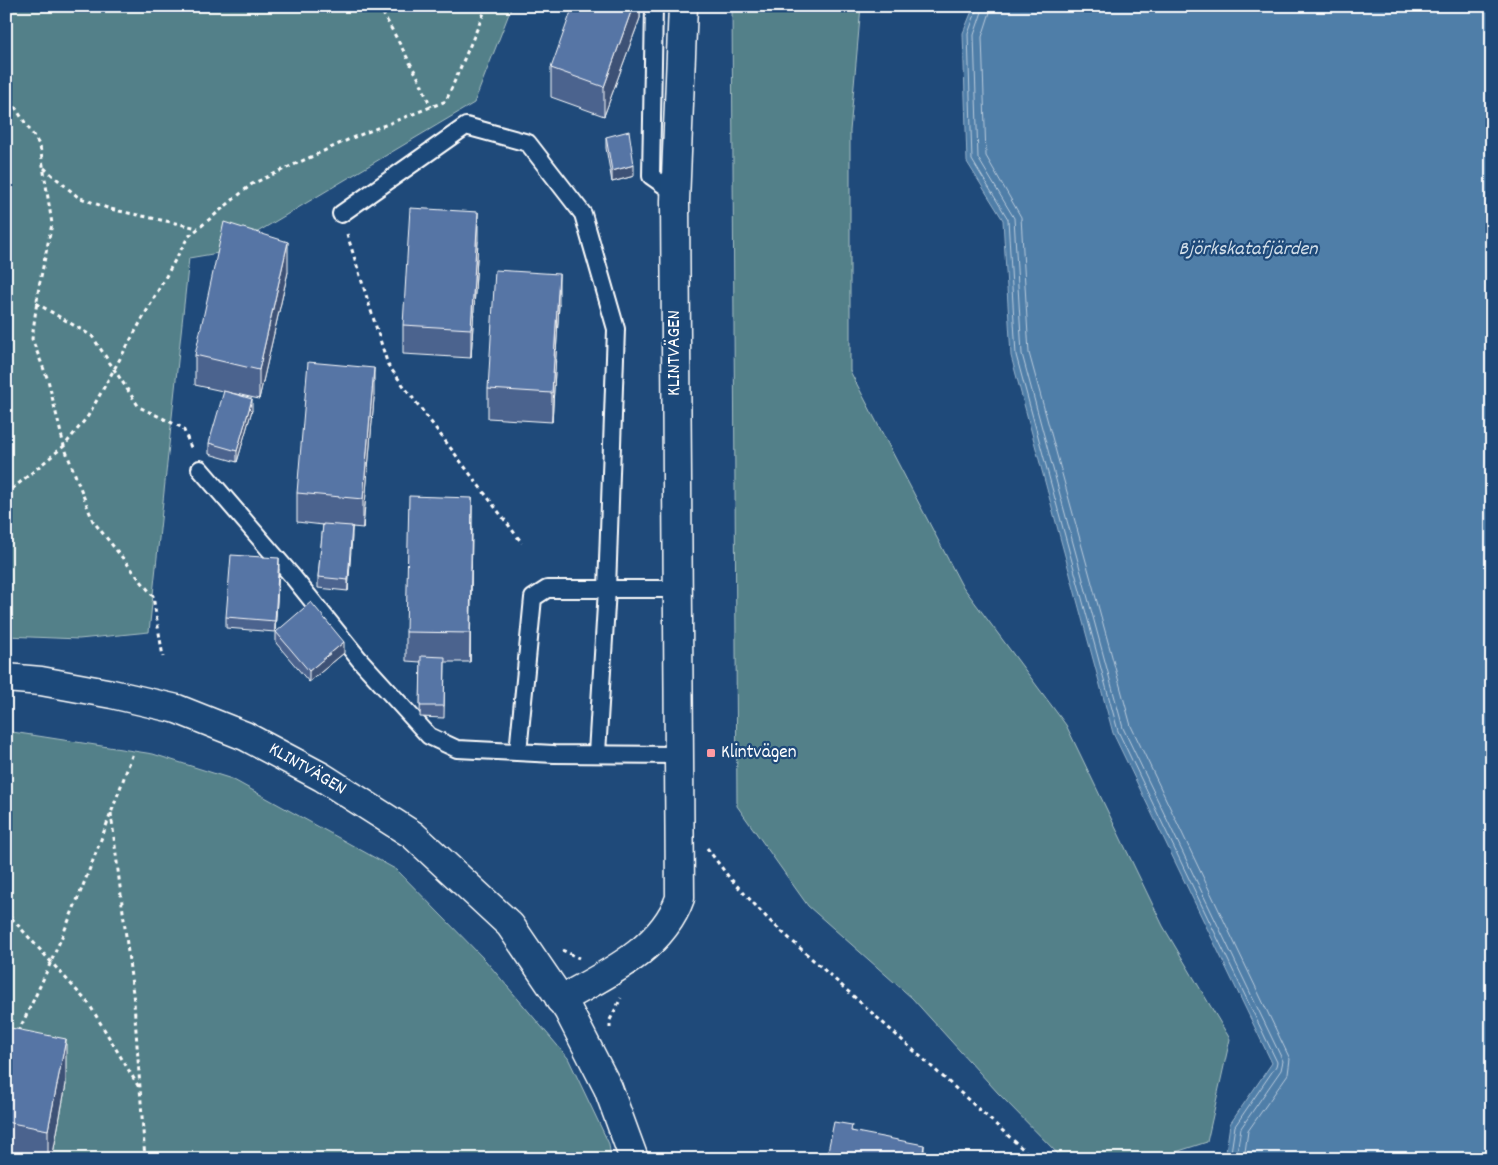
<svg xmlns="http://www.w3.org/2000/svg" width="1498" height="1165" viewBox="0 0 1498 1165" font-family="Dekko,sans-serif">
<rect width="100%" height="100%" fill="#1f4a7a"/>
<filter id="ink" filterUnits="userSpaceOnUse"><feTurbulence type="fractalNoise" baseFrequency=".02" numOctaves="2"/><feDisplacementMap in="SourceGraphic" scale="10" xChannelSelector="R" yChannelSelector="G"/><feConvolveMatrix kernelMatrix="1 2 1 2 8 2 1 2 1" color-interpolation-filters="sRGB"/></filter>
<g filter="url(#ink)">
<path fill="#538089" stroke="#a9c0c4" d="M6,6H512L474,103L224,252L189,258L149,632L79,639L6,636Z
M732,6H861L850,131V371L961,584L1066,725L1163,926L1230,1039L1207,1142L1154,1159H1063L998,1093L912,998L808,906L737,806Z
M6,731L153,754L232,779L397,870L485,960L568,1058L609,1144L611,1159H6Z"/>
<path fill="#507ea8" stroke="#96b2cb" d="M974,6H1492V1159H1225L1230,1124L1272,1063L1113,733L1011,356L1003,220L967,162L963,33Z"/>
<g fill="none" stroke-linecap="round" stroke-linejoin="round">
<path stroke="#b9cbdc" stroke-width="1" d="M978,6L968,34L972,160L1008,219L1016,355L1118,731L1277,1062L1276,1066L1235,1126L1230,1159
M984,6L974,35L978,158L1014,218L1022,354L1123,728L1283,1061L1281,1070L1241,1128L1236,1159
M992,6L982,37L986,156L1021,217L1029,353L1131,726L1290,1059L1288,1074L1248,1131L1244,1159"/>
<defs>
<path id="service" d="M654,6L651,176L675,193
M341,214L466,126L528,143L583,214L616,329L607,589L597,753
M200,469L293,577L359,659L429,736L457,749L554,754L678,755
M518,752L533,598L547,589H677"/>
<path id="minor" d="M560,1000C605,975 662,950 680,898L675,201L683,6"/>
<path id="tertiary" d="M6,678L41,681L112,694L177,709L245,736L322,777L413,835L510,925L568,1010L608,1088L634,1159"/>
</defs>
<use href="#service" stroke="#fff" stroke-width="20"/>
<use href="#minor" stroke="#fff" stroke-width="31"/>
<use href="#tertiary" stroke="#fff" stroke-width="31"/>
<path stroke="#fff" stroke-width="3" stroke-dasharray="4 4" stroke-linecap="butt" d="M379,6L420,81L431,107
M6,18L12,6
M6,93L40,146L52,224L39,286L32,339L48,380L64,446L93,521L153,596L163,657
M44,168L78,197L110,209L198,228
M347,234L388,365L522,543
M36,303L92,336L139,407L183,428L192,450
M6,494L64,446L88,416L188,237L252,184L352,138L446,101L487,6
M111,813L134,1002L145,1159
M707,848L728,876L770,921L1034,1159
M6,912L89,1004L140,1089
M562,950L579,958
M610,1028V1020L621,998
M18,1032C63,942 99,847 133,753"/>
<use href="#service" stroke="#1f4a7a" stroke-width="16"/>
<use href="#minor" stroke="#1f4a7a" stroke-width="28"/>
<use href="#tertiary" stroke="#1f4a7a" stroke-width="28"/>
</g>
<path fill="#4b648e" stroke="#fff" d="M640,6V18L604,116L551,97V68Z
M606,137L634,176L612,182L606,148Z
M478,241L471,358L403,354V325Z
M288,272L259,399L195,385V355Z
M559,304L552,422L488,418V389Z
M374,398L363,528L352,527L348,591L318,588V577L323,525L297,522V493Z
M252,410L237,462L209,454V443Z
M472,527L470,662H445L444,718L420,717L421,662L406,661V632Z
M279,569L275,632L226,628V617Z
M276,632L344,653L309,682L276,643Z
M6,1027L66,1084L52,1159H6Z
M852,1131L924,1159H828V1151Z"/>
<path fill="#3d5174" stroke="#fff" d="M633,6H640V18L604,116V87Z
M634,165V176L612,182V171Z
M478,212V241L471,358V329Z
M288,242V272L259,399V370Z
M559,274V304L552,422V393Z
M374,368V398L363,528V499Z
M252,399V410L237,462V451Z
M472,498V527L470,662V633Z
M352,526V537L348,591V580Z
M279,558V569L275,632V621Z
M344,642V653L309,682V671Z
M66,1039V1084L52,1159H48V1130Z
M924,1145V1159H922Z"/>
<path fill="#5774a5" stroke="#fff" d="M573,6H633L604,87L551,68Z
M629,131L634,165L612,171L606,137Z
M410,208L478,212L471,329L403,325Z
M224,222L288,242L259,370L195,355Z
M495,270L559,274L552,393L488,389Z
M308,362L374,368L363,499L297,493Z
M224,391L252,399L237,451L209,443Z
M409,496L472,498L470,633L406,632Z
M323,524L352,526L348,580L318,577Z
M231,555L279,558L275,621L226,617Z
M311,602L344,642L309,671L276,632Z
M421,656L445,657L444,706H420Z
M6,1027L66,1039L48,1130L6,1122Z
M834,1122L852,1125L851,1131L924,1145L922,1159H842L843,1154L828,1151Z"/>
</g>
<rect fill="#ff9aa2" stroke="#1f4a7a" stroke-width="2" x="706" y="748" width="10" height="10" rx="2.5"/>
<g text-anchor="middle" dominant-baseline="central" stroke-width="4.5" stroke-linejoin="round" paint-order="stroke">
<g font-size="19" fill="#fff" stroke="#1f4a7a">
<text transform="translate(675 353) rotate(-90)">KLINTVÄGEN</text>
<text transform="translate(307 770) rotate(30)">KLINTVÄGEN</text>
</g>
<g font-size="19" fill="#fff" stroke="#1f4a7a" text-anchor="start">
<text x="721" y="753">Klintvägen</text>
</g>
<g font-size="20" font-style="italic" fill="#d3dfe9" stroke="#1f4a7a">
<text x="1248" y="250">Björkskatafjärden</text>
</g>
</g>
<rect width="1498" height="1165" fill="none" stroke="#1f4a7a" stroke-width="25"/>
<rect x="12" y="12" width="1473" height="1140" fill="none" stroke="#fff" stroke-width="2" filter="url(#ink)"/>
</svg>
